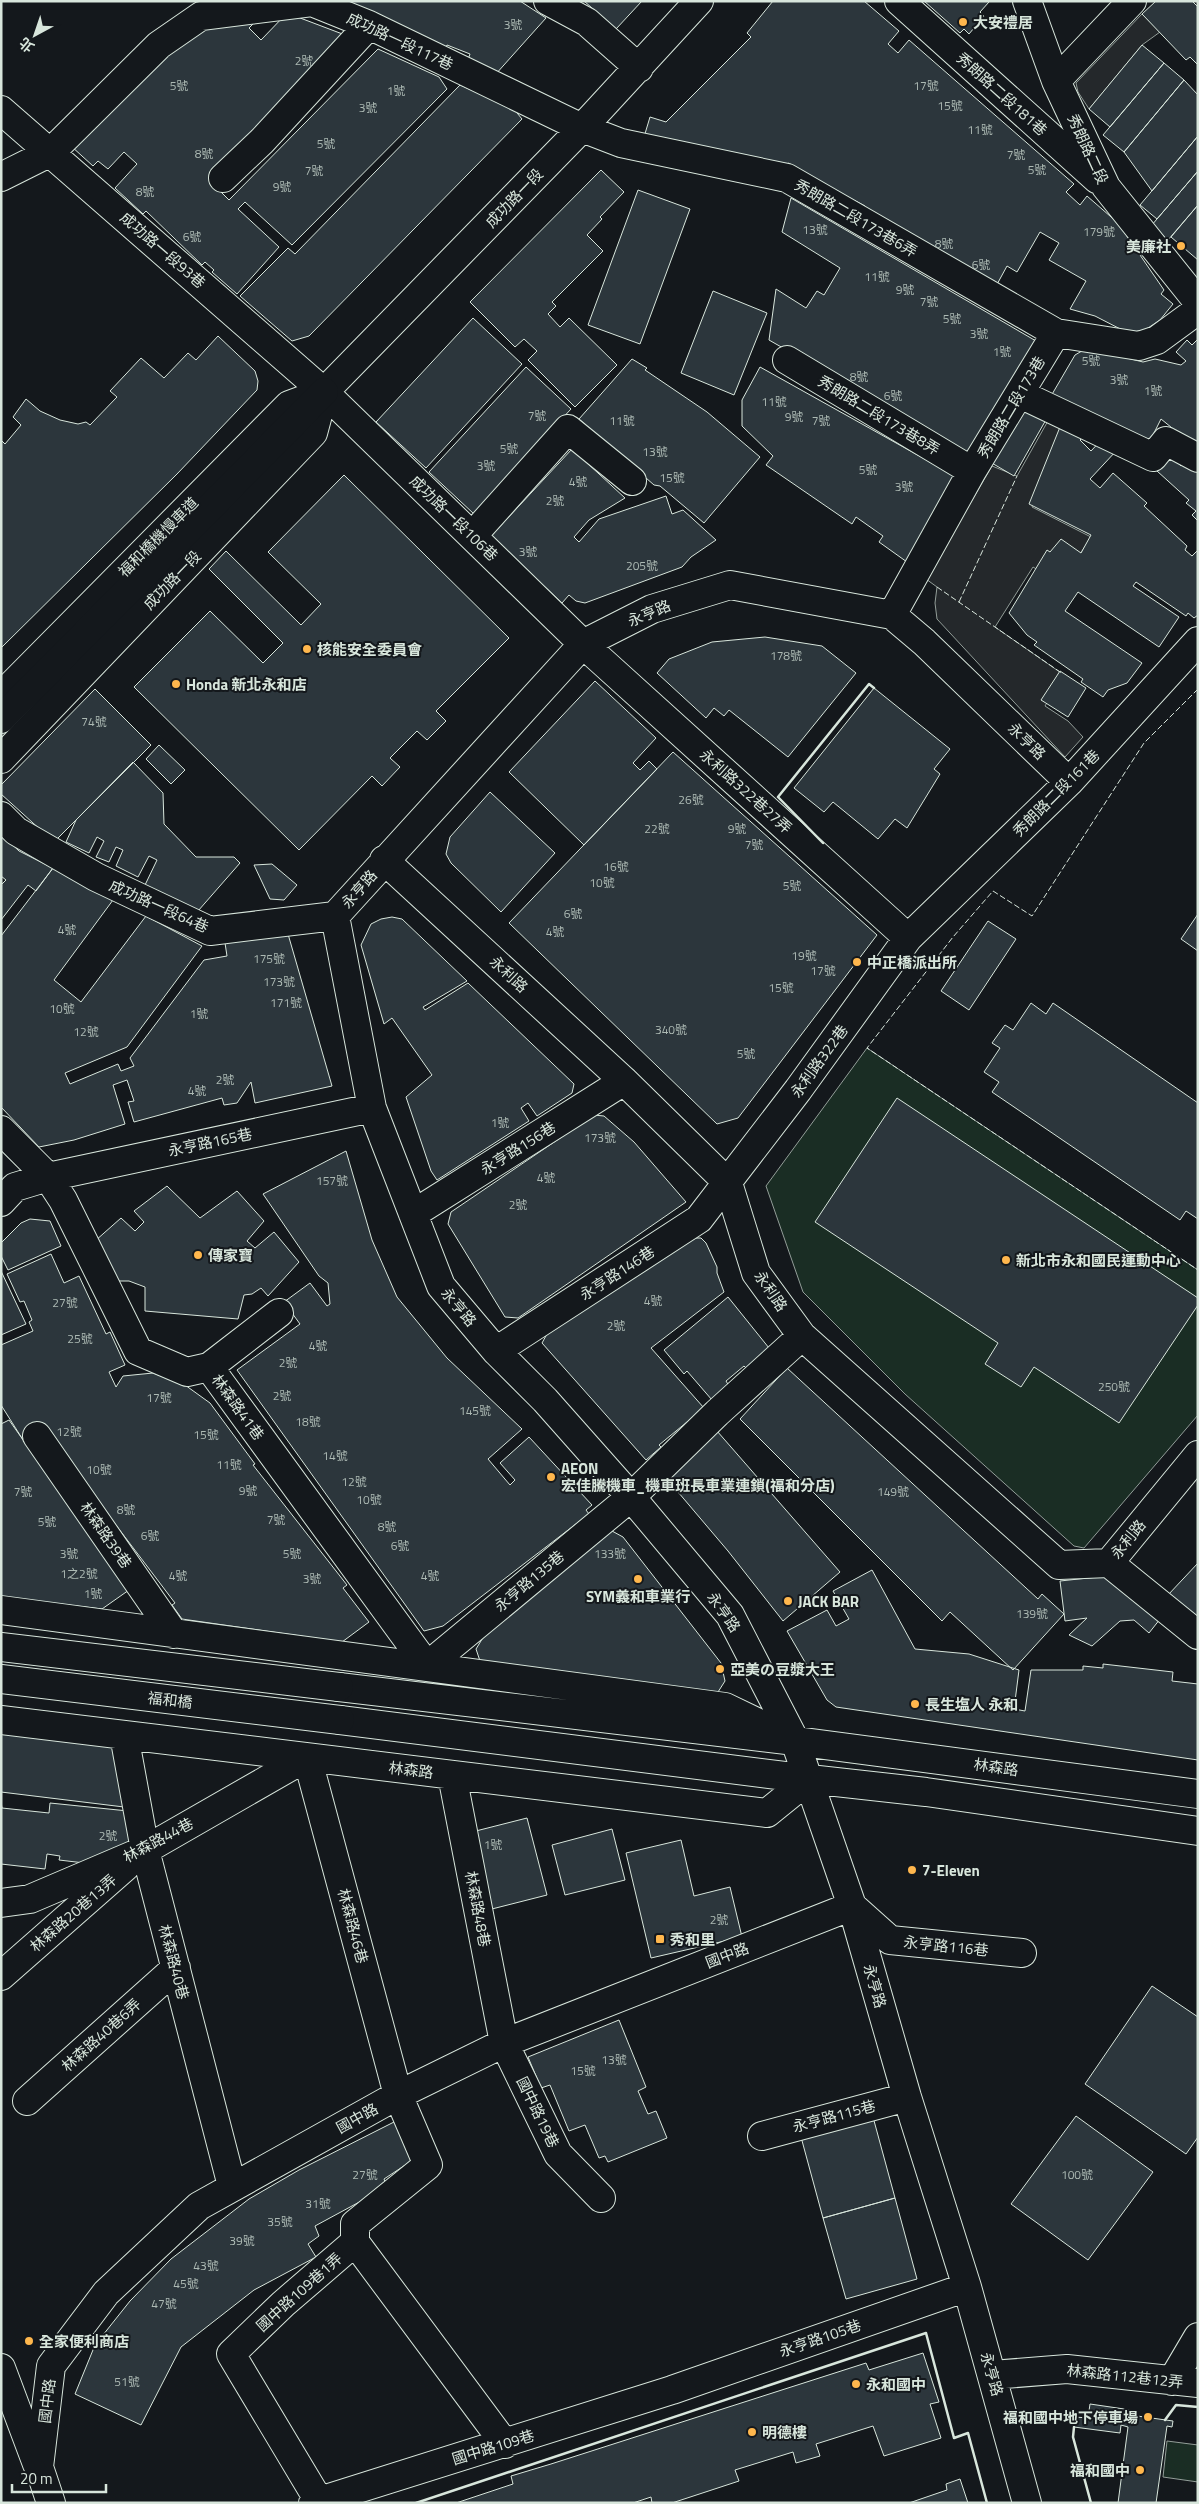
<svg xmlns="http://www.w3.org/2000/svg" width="1199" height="2504" viewBox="0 0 1199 2504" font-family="'Titillium Web','Noto Sans TC','Noto Sans JP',sans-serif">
<rect width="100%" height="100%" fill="#14181c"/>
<path fill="#1a2d24" stroke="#939e99" d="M867,1048L1198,1270V1415L1084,1548L1074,1546L905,1394L803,1292L766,1186Z
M1167,2441L1198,2445V2482L1163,2477Z"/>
<path fill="#24282b" stroke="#939e99" d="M1142,14L1160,32L1142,45L1089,109L1078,92L1076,83Z
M1049,419L1064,427L1032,507L1091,537L1080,554L1038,570L1033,567L995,627L1064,675L1045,706L1068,721L1083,737L1065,757L937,619L935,603L937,587L926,579L992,466L1017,476Z"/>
<path fill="#2c363c" stroke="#d8e6dc" d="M329,1H520L546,18L495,75L467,62L470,54L447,45L445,49Z
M584,1H642L616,29Z
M773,1H864L899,31L888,44L898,53L909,40L1074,184L1066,192L1080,205L1087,196L1118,223L1164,290L1161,294L1173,304L1160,320L1139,334L1132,335L1095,316L1070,309L1086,281L1049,260L1059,243L1040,232L1017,272L1007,266L995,288L862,212L865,206L846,196L844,201L789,170L792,165L788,163L786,168L644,137L650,117L666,122L751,37L747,33Z
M924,1H989V2L980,12L984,16L969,34L964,29L960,33Z
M1156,1H1192L1198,7V65L1190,57L1186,60L1142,14Z
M287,13L353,38L211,182L229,200L378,49L439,77L447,89L292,245L245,202L238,209L279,247L237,294L212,272L214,270L205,262L202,265L146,211L143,214L115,188L137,164L124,152L108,169L98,161L93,166L60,136L164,29L257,20L249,28L261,40Z
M1142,45L1164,63L1110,127L1089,109Z
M1164,63L1184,80L1124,152L1103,135Z
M1184,80L1198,95V136L1152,191L1124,152Z
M460,85L513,108L522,119L309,336L292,341L240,296L288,248L295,254Z
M1198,136V171L1157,219L1140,205Z
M601,170L624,192L600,217L602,219L587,235L603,251L552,302L556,306L548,314L560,327L569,318L617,365L575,407L528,360L537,351L524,339L515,347L470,302Z
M1198,171V205L1168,240L1151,226Z
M638,190L690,209L640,344L588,325Z
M791,198L1036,341L970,455L769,340L776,289L806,308L817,291L824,295L840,268L782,232Z
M1198,205V260L1171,237Z
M713,291L767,313L734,395L681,373Z
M473,318L522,364L426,468L376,422Z
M218,336L255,371L258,381L257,390L177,474L1,648V440L5,444L21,425L13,417L26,399L40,411L60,420L78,424L86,422L90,425L117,397L110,391L141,358L164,378L188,353L196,360Z
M1198,339V449L1161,419L1148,445L1051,396L1075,355L1087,348L1143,362L1155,359L1181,365L1186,361L1176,352L1187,340L1192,345Z
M632,359L647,368L645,370L707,412L760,457L704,523L660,486L654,485L579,419Z
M526,367L571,409L474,514L429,472Z
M760,367L957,477L907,562L879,542L883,536L856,517L852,524L766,465L773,456L742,426V400Z
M1023,404L1047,418L1014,476L990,462Z
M1062,422L1085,435L1080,440L1091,451L1104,437L1117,450L1090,479L1100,488L1113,473L1147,503L1144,506L1187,546L1185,550L1192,556L1198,550V615L1194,618L1188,613L1186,616L1136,582L1133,586L1179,617L1159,647L1078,592L1065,611L1142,663L1127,683L1108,690L1103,697L1081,682L1083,679L1034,645L1037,642L1027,635L1009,613L1047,550L1050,552L1061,539L1081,553L1091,535L1029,504Z
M572,449L625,498L589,520L574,537L579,542L599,519L666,496L672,514L683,510L716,540L691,557L682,567L585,603L576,601L569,595L562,603L491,536Z
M1171,456L1181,466L1186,461L1198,471V521L1192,515L1196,511L1186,503L1189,500L1157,471Z
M344,475L509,638L436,711L446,721L427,740L417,731L390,758L400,767L382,786L372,776L299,850L134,687L210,611L263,663L283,643L209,569L226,551L301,625L321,604L268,552Z
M765,637L822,646L856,673L788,757L729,710L724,716L714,708L706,718L657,673L669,659L712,642Z
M1060,671L1086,688L1068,717L1041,700Z
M595,681L656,738L633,763L640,770L649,761L657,769L584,845L509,772Z
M874,688L950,749L934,769L940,774L907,828L895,819L878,839L833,802L824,812L794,788Z
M95,689L151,745L54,842L1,794V785Z
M159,745L185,770L171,784L146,759Z
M673,752L877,935L738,1118L717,1124L509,923Z
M133,762L163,793L164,824L196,857H234L240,863L198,911L145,885L157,860L149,856L138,877L116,866L123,850L116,847L109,862L96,857L104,841L97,837L89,853L66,842L76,820Z
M490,792L555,853L501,912L451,863L446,854L450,837Z
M1,834L19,851L53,868L36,891L28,885L1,920V885L6,880L1,876Z
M272,864L297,885L284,900L270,899L254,865Z
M53,868L113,900L54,980L81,1002L146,916L202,946L127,1047L65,1073L70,1084L118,1064L121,1071L134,1066L130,1058L204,960L227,956L225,943L288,934L332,1086L255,1103L251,1082L237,1103L224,1105L222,1098L134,1122L128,1102L134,1101L127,1080L113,1085L125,1124L74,1140L39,1147L1,1107V936Z
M1198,914V951L1181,939Z
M392,917L402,919L467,981L423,1007L425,1010L468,983L574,1084L572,1093L537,1116L528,1103L521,1108L529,1121L437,1180L431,1171L406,1097L432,1075L392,1018L384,1024L361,945L371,924L381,919Z
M988,921L1016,939L969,1010L941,991Z
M1031,1003L1046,1014L1053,1003L1198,1103V1219L1186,1211L1180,1220L992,1092L999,1082L984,1072L1000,1048L992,1043L1005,1025L1013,1030Z
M897,1098L1198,1298V1305L1119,1423L1034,1367L1021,1387L985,1364L998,1343L815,1222Z
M594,1115L604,1116L634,1142L686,1202L518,1318L505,1317L448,1224L451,1212Z
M346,1151L372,1240L397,1297L447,1358L522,1429L488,1459L510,1485L515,1480L500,1463L529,1437L592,1505L586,1510L589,1514L443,1626L424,1631L237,1370L300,1324L284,1302L310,1283L327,1306L330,1304L328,1283L319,1276L263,1194Z
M167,1186L200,1218L237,1191L264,1221L247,1241L255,1248L274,1232L299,1262L268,1296L261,1288L252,1294L244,1295L238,1319L145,1311V1287L129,1281H117L95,1241L121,1218L135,1231L144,1222L134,1211Z
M30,1219L50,1221L61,1246L8,1270L1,1256V1243L21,1223Z
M693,1238H701L706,1243L717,1267V1273L724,1292L651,1348L704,1408L659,1445L661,1447L646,1460L542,1343L547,1334Z
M51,1254L64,1283L79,1276L106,1334L110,1332L125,1365L109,1372L116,1387L123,1376L153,1373L185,1385L210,1403L255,1464L253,1465L347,1585L343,1588L369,1622L342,1642L182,1619L172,1605L175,1603L43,1429L25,1443L1,1405V1345L33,1331L29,1322L32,1320L24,1301L20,1302L7,1274Z
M1,1271L26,1324L1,1335Z
M728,1297L769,1348L747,1369L744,1366L726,1381L729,1386L712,1400L687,1371L684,1374L664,1350Z
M787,1368L1038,1599L1042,1594L1064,1614L1013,1670L950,1612L942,1621L740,1419Z
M9,1420L129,1590L102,1609L1,1597V1424Z
M717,1431L840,1572L783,1621L728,1551L667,1479Z
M612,1531L623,1537L721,1663L725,1681L718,1692L712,1694L481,1664L476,1649L484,1636L602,1535Z
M1198,1563V1621L1168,1595Z
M872,1570L915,1649L969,1654L1019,1670L1014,1709L1025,1711L1031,1670H1083V1666L1103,1668V1664L1173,1672L1172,1681L1198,1684V1760L836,1707L827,1700L787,1631L827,1610L836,1626L849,1619L833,1591Z
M1116,1575L1164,1614L1149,1633L1134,1620L1120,1621L1092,1646L1069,1635L1087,1618L1065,1621L1060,1581Z
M1,1733L120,1747L117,1773L128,1774L124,1807L1,1792Z
M1,1802L2,1808L49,1813L50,1803L128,1811L132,1826L129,1852L93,1864L59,1860L60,1856L47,1854L45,1869L1,1864Z
M527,1818L547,1895L484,1911L464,1834Z
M612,1829L625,1880L565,1895L552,1845Z
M681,1840L694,1896L730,1887L742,1937L651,1958L626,1853Z
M1152,1986L1198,2017V2137L1186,2154L1085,2084Z
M619,2020L646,2087L638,2091L648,2114L656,2111L667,2138L608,2162L605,2156L599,2158L585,2125L569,2131L550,2085L541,2088L528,2057Z
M1076,2116L1153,2172L1088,2260L1011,2204Z
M873,2117L895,2198L823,2218L801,2137Z
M394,2122L416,2158L384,2179L387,2187L315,2226L319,2236L308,2244L316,2257L254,2290L181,2347L141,2425L75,2394L95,2345L130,2301L171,2259L249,2199L299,2170Z
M895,2198L917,2279L846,2299L823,2218Z
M923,2353L939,2402L930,2404L941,2438L884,2456L873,2426L816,2444L820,2456L796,2463L793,2452L735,2470L739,2481L672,2503H652L651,2497L633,2503H456L513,2484L511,2476L551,2464L866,2363L869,2370Z
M1090,2404L1131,2410L1130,2415L1173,2421L1172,2427L1167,2426L1156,2503H1118L1128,2427L1121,2425L1120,2433L1074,2427L1075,2417L1088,2418Z
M960,2479L968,2503H909L947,2490L946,2484Z"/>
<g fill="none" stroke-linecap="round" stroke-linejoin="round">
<defs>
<path id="minor" d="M548,1L587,22L639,68
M899,1L1097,179
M1027,1L1056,81L1106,187L1198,302
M1056,81L1132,1
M1,110L324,392L583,644L908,938
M1,177L51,152L159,45L201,16L312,2L369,25L582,128L621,143L787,178L1056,333
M223,178L262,141L369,25
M787,360L972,471
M1020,394L1153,457L1166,441L1198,458
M473,535L568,429L632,481
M892,615L972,471L1056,333L1139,346L1157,340L1198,310
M1,696L289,405L324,392
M1,759L313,433L324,392L582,128L699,1
M1,816L16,831L96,877L210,931L335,916
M384,860L624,1081L728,1183L756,1273L802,1336L1059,1565L1109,1563L1198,1455
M1,1130L48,1177L63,1200L138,1351L187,1372L209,1367L427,1666L631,1497L717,1413L802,1336
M1,1202L15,1187L48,1177L372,1108
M413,1214L624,1081
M496,1351L699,1219L798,1090L908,938L1069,782L1198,641
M209,1367L279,1313
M37,1436L174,1634
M1109,1563L1198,1635
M1,1610L725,1707L773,1730
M339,1687L795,1741L1198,1794
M1,1720L767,1813L809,1779
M340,1720L809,1779L926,1792L1198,1831
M124,1735L145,1850L232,2186
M452,1775L504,2043L558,2154L601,2198
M1,1903L30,1899L145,1850L307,1757L398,2095L428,2165L355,2224V2242L283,2304L231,2354L319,2501
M1,1976L125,1867
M27,2101L176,1968
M762,2136L907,2097
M355,2242L505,2444
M1,2368L37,2464
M992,2375L1067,2369L1198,2383
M1172,2381L1198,2337
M51,2503L39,2467L51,2366L106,2293L199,2206L398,2095L504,2043L852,1906L890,1940L1022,1953
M313,2503L672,2390L967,2287
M1027,2503L967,2287L907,2097L852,1906L795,1741L730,1615L631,1497L545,1400L496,1351L441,1286L372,1108L335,916L583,644L652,609L730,585L892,615L924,642L1069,782"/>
<path id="major" d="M1,719L324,392
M1,1647L339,1687
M1,1679L340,1720"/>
</defs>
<use href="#minor" stroke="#d8e6dc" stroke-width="30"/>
<use href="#major" stroke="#d8e6dc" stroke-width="30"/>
<use href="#minor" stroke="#14181c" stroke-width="28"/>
<use href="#major" stroke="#14181c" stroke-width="28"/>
<path stroke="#d8e6dc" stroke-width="1" stroke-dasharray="6 2.5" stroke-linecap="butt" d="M937,587L1063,674
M959,602L1017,476
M1198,689L1144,743L1032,916L993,891L953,937L867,1048L1198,1270"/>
<path stroke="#d8e6dc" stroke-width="2.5" d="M823,843L778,797L869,684L874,688
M1165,2420L1176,2405L1198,2407
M1074,2427L1073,2437L1091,2503
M416,2503L926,2333L954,2438L968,2433L987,2503"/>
</g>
<g fill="#ffb74d" stroke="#14181c" stroke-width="2">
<circle cx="963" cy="22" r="5"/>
<circle cx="1181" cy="246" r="5"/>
<circle cx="307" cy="649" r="5"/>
<circle cx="176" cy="684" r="5"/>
<circle cx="857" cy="962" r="5"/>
<circle cx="198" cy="1255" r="5"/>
<circle cx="1006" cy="1260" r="5"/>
<circle cx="551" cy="1477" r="5"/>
<circle cx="638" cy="1579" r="5"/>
<circle cx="788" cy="1601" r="5"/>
<circle cx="720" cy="1669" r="5"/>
<circle cx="915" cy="1704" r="5"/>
<circle cx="912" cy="1870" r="5"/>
<rect x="655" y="1934" width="10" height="10" rx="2.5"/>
<circle cx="29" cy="2341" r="5"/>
<circle cx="856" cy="2384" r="5"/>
<circle cx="1148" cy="2417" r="5"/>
<circle cx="752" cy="2432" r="5"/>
<circle cx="1140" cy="2470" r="5"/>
</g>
<g text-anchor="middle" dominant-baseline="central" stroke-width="4" stroke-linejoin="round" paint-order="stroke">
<g font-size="12" fill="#adbab4">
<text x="513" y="24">3號</text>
<text x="304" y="60">2號</text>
<text x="179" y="85">5號</text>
<text x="926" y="85">17號</text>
<text x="396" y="90">1號</text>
<text x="950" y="105">15號</text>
<text x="368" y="107">3號</text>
<text x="980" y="129">11號</text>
<text x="326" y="143">5號</text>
<text x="204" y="153">8號</text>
<text x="1016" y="154">7號</text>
<text x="1037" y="169">5號</text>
<text x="314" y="170">7號</text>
<text x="282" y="186">9號</text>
<text x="145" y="191">8號</text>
<text x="815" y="229">13號</text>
<text x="1099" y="231">179號</text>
<text x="192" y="236">6號</text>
<text x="944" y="243">8號</text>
<text x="981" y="264">6號</text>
<text x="877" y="276">11號</text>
<text x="905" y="289">9號</text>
<text x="929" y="301">7號</text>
<text x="952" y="318">5號</text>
<text x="979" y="333">3號</text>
<text x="1002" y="351">1號</text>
<text x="1091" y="360">5號</text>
<text x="859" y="376">8號</text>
<text x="1119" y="379">3號</text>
<text x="1153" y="390">1號</text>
<text x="893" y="395">6號</text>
<text x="774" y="401">11號</text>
<text x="537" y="415">7號</text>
<text x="794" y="416">9號</text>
<text x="622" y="420">11號</text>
<text x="821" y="420">7號</text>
<text x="509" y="448">5號</text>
<text x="655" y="451">13號</text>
<text x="486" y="465">3號</text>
<text x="868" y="469">5號</text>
<text x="672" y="477">15號</text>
<text x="578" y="481">4號</text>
<text x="904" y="486">3號</text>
<text x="555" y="500">2號</text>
<text x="528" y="551">3號</text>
<text x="642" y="565">205號</text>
<text x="786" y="655">178號</text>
<text x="94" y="721">74號</text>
<text x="691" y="799">26號</text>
<text x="657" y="828">22號</text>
<text x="737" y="828">9號</text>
<text x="754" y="844">7號</text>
<text x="616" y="866">16號</text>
<text x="602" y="882">10號</text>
<text x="792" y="885">5號</text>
<text x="573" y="913">6號</text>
<text x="67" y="929">4號</text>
<text x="555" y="931">4號</text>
<text x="804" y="955">19號</text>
<text x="269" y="958">175號</text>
<text x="823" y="970">17號</text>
<text x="279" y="981">173號</text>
<text x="781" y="987">15號</text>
<text x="286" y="1002">171號</text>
<text x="62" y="1008">10號</text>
<text x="199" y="1013">1號</text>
<text x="671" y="1029">340號</text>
<text x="86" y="1031">12號</text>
<text x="746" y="1053">5號</text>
<text x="225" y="1079">2號</text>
<text x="197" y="1090">4號</text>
<text x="500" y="1122">1號</text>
<text x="600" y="1137">173號</text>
<text x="546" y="1177">4號</text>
<text x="332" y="1180">157號</text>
<text x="518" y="1204">2號</text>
<text x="653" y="1300">4號</text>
<text x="65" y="1302">27號</text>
<text x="616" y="1325">2號</text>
<text x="80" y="1338">25號</text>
<text x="318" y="1345">4號</text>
<text x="288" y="1362">2號</text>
<text x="1114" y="1386">250號</text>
<text x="282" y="1395">2號</text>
<text x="159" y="1397">17號</text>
<text x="475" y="1410">145號</text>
<text x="308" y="1421">18號</text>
<text x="69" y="1431">12號</text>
<text x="206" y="1434">15號</text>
<text x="335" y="1455">14號</text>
<text x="229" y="1464">11號</text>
<text x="99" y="1469">10號</text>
<text x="354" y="1481">12號</text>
<text x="248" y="1490">9號</text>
<text x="23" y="1491">7號</text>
<text x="893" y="1491">149號</text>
<text x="369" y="1499">10號</text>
<text x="126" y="1509">8號</text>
<text x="276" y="1519">7號</text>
<text x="47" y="1521">5號</text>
<text x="387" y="1526">8號</text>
<text x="150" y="1535">6號</text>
<text x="400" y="1545">6號</text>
<text x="69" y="1553">3號</text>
<text x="292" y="1553">5號</text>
<text x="610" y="1553">133號</text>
<text x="79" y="1573">1之2號</text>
<text x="178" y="1575">4號</text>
<text x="430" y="1575">4號</text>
<text x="312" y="1578">3號</text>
<text x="93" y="1593">1號</text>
<text x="1032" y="1613">139號</text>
<text x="108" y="1835">2號</text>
<text x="493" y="1844">1號</text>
<text x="719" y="1919">2號</text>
<text x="614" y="2059">13號</text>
<text x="583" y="2070">15號</text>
<text x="365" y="2174">27號</text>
<text x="1077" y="2174">100號</text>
<text x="318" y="2203">31號</text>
<text x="280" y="2221">35號</text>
<text x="242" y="2240">39號</text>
<text x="206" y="2265">43號</text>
<text x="186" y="2283">45號</text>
<text x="164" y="2303">47號</text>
<text x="127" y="2381">51號</text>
</g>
<g font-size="15" font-weight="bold" fill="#d8e6dc" stroke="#14181c" text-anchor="start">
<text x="973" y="22">大安禮居</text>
<text x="1171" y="246" text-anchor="end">美廉社</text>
<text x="317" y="649">核能安全委員會</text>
<text x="186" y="684">Honda 新北永和店</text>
<text x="867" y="962">中正橋派出所</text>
<text x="208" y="1255">傳家寶</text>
<text x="1016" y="1260">新北市永和國民運動中心</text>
<text x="561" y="1468">AEON<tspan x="561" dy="17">宏佳騰機車_機車班長車業連鎖(福和分店)</tspan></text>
<text x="638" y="1596" text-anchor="middle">SYM義和車業行</text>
<text x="798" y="1601">JACK BAR</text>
<text x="730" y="1669">亞美の豆漿大王</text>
<text x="925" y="1704">長生塩人 永和</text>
<text x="922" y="1870">7-Eleven</text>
<text x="670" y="1939">秀和里</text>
<text x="39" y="2341">全家便利商店</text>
<text x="866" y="2384">永和國中</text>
<text x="1138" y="2417" text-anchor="end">福和國中地下停車場</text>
<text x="762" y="2432">明德樓</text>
<text x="1130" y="2470" text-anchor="end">福和國中</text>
</g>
<g font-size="15" fill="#d8e6dc" stroke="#14181c">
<text transform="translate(400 41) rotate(25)">成功路一段117巷</text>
<text transform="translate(1002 94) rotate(42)">秀朗路二段181巷</text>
<text transform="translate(1088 149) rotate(65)">秀朗路二段</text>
<text transform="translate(514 198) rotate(-46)">成功路一段</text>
<text transform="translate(856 218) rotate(30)">秀朗路二段173巷6弄</text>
<text transform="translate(163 250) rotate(41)">成功路一段93巷</text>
<text transform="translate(1011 407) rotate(-59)">秀朗路二段173巷</text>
<text transform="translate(879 415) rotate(31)">秀朗路二段173巷8弄</text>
<text transform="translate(454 518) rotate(44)">成功路一段106巷</text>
<text transform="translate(158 537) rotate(-45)">福和橋機慢車道</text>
<text transform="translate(172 580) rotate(-46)">成功路一段</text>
<text transform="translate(649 613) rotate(-23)">永亨路</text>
<text transform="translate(1027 741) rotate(44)">永亨路</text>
<text transform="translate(746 791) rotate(42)">永利路322巷27弄</text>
<text transform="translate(1056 793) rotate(-45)">秀朗路二段161巷</text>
<text transform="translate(359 889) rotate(-49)">永亨路</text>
<text transform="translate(159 906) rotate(24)">成功路一段64巷</text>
<text transform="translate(509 974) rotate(43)">永利路</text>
<text transform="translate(819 1061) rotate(-54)">永利路322巷</text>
<text transform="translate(210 1142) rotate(-12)">永亨路165巷</text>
<text transform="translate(518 1148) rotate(-32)">永亨路156巷</text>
<text transform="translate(617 1273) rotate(-33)">永亨路146巷</text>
<text transform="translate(771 1291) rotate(56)">永利路</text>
<text transform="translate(459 1307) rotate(50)">永亨路</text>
<text transform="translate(238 1407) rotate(54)">林森路41巷</text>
<text transform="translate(106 1535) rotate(55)">林森路39巷</text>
<text transform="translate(1128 1539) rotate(-51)">永利路</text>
<text transform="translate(529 1581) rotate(-40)">永亨路135巷</text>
<text transform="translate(724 1612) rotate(55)">永亨路</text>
<text transform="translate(170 1700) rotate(7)">福和橋</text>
<text transform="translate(996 1767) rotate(8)">林森路</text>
<text transform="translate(411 1770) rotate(7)">林森路</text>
<text transform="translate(158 1840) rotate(-28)">林森路44巷</text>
<text transform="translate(478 1909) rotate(79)">林森路48巷</text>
<text transform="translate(73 1913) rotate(-41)">林森路20巷13弄</text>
<text transform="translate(353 1926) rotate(75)">林森路46巷</text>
<text transform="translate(946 1946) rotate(6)">永亨路116巷</text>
<text transform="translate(727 1955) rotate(-21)">國中路</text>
<text transform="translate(174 1962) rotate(75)">林森路40巷</text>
<text transform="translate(875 1986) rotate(74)">永亨路</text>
<text transform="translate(101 2035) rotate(-42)">林森路40巷6弄</text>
<text transform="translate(538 2112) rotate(64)">國中路19巷</text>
<text transform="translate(834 2116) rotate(-15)">永亨路115巷</text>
<text transform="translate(357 2118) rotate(-29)">國中路</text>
<text transform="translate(299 2292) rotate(-42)">國中路109巷1弄</text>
<text transform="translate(820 2338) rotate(-19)">永亨路105巷</text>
<text transform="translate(992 2374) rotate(74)">永亨路</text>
<text transform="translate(1125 2376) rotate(6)">林森路112巷12弄</text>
<text transform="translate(47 2401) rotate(-83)">國中路</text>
<text transform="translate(493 2447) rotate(-17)">國中路109巷</text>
</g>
</g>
<rect width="1199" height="2504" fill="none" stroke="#d8e6dc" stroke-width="5"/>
<g transform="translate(35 35) rotate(220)" stroke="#14181c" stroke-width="4" paint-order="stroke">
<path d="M0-4L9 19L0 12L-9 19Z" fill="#d8e6dc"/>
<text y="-8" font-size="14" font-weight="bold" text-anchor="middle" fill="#d8e6dc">北</text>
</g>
<path d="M12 2484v8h94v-8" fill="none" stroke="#d8e6dc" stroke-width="2.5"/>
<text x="20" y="2484" font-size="15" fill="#d8e6dc" stroke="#14181c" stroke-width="4" paint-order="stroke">20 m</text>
</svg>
